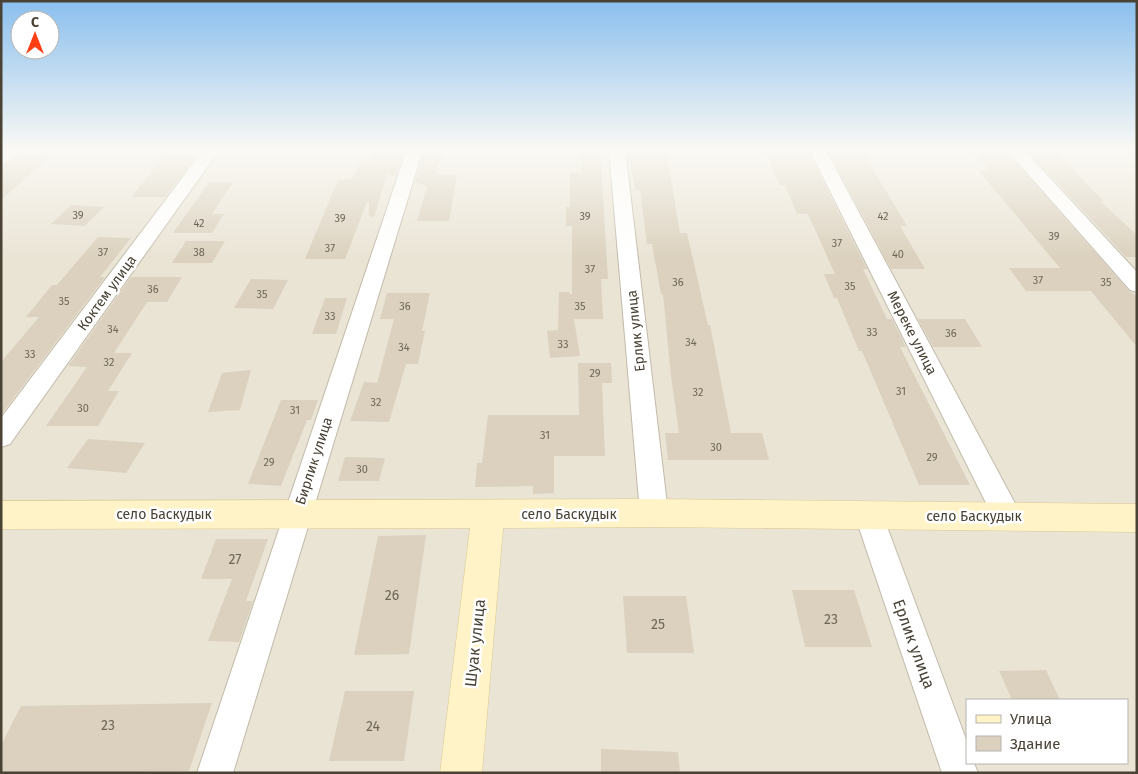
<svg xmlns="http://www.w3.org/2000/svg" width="1138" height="774" viewBox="0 0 1138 774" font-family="'Fira Sans',sans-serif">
<rect width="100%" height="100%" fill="#f5f1e7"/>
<path fill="#eae4d5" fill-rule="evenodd" d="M1,149H1137V773H1ZM967,700H1127V763H967Z"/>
<path fill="#dbd1be" d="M370,149H405L396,177L387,174L374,217L369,216V202H367L345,259H305L338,180L352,179L360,163H370Z
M425,149H445L435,175H457L449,221H417L427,186L415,182Z
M582,149H600L608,279H601L603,319H574L580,356L550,358L547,331L558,330L559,292H569L570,294H572V226H566V207H570V173H581Z
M635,149H666L680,233H687L708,325H710L731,433H762L769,460H668L665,433H679L671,376L663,294H661L652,244H647L640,190H635L628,150Z
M765,149H807L867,269H863L887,319H892L906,347H900L970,485H919L862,351H859L837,298H834L824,274H835L808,214H797L785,185H779Z
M827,149H861L907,226H900L925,269H891Z
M971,149H1004L1129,291L1137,296V347L1091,291H1026L1009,268H1060L979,171H990Z
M1026,149H1053L1104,201H1100L1137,235V257H1126Z
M17,155L51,156L1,200V167L8,163Z
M164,157H196L165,197H131Z
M209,182H233L212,214H224L212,233H173Z
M71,205L104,207L85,226L51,224Z
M98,237L131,238L100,277H105L1,415V362L39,317H26L52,285H57Z
M186,241H225L212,263H172Z
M131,277H182L167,302H147L114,353H132L108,391H119L98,426H46L87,367L68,366Z
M251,279L288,280L273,309L234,308Z
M387,293H430L422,331H425L418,364H406L389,422L350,421L364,382L377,383L394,319H380Z
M325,298H347L336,334H312Z
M918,319H965L982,347H933Z
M578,363H611L612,383H602L605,456H554V493L533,494V486L475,487L477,463H482L488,415H579Z
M251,370L240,410L208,412L222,373Z
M281,400H318L311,420H307L281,486L248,484Z
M88,439L145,443L126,473L67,468Z
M345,457L385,458L379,481H338Z
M426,535L409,654L354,655L378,536Z
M216,539H268L246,601H253L239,642L208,641L232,579H201Z
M792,590H854L872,647H805Z
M623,596H686L694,653H627Z
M1046,670L1060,700H1012L999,671Z
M345,691H414L404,761H329Z
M212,703L189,771L1,773V745L21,706Z
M601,749L678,752L680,773H601Z"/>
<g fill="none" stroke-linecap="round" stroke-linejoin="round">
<defs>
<path id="street" d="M2,149H20L7,162L1,164Z
M204,149H220L10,444L1,447V418Z
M407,149H423L233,773H197Z
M609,149H625L668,513L664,522L654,525L644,522L640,513Z
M809,149H825L1017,507L1021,516L1017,525L1007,528L997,525Z
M1006,149H1023L1137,272V292L1130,290Z
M869,504L879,507L883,516L967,742V763H974L978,773H942L855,516L859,507Z"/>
<path id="secondary" d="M654,499L1137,504V532L654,527L503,528L482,773H440L470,528L1,529V501Z"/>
</defs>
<use href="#street" stroke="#c2baa9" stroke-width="2"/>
<use href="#secondary" stroke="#d9c892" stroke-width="1"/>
<use href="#street" fill="#fff" fill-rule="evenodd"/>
<use href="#secondary" fill="#fff3c7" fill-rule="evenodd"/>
</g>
<linearGradient id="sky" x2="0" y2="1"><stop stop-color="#8abfee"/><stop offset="0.58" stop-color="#faf9f4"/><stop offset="1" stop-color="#faf9f4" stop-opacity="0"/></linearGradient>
<rect width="1138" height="258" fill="url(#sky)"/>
<g text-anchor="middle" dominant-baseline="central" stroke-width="5" stroke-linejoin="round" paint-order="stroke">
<g font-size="11" fill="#6e6657">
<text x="78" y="215">39</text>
<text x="585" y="216">39</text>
<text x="883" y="216">42</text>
<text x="340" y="218">39</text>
<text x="199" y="223">42</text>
<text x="1054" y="236">39</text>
<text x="837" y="243">37</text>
<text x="330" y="248">37</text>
<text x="103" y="252">37</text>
<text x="199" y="252">38</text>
<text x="898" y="254">40</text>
<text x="590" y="269">37</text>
<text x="1038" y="280">37</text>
<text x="678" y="282">36</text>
<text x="1106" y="282">35</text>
<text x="850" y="286">35</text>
<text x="153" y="289">36</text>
<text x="262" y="294">35</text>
<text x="64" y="301">35</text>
<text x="405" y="306">36</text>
<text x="580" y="306">35</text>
<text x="330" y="316">33</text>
<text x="113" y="329">34</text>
<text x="872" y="332">33</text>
<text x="951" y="333">36</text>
<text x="691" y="342">34</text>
<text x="563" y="344">33</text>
<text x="404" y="347">34</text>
<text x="30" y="354">33</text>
<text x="109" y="362">32</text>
<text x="595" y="373">29</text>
<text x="901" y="391">31</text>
<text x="698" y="392">32</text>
<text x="376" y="402">32</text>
<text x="83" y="408">30</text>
<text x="295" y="410">31</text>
<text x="545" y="435">31</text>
<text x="716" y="447">30</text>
<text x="932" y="457">29</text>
<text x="269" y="462">29</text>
<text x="362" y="469">30</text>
</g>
<g font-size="14" fill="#494235" stroke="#fff">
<text transform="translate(107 293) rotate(-54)">Коктем улица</text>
<text transform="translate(636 331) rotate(-96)">Ерлик улица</text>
<text transform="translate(912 333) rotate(63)">Мереке улица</text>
<text transform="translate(314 461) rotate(-72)">Бирлик улица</text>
<text x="164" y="514">село Баскудык</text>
<text x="569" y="514">село Баскудык</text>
<text x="974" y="516">село Баскудык</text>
</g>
<g font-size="14" fill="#6e6657">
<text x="235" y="559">27</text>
<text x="392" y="595">26</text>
<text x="831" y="619">23</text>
<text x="658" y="624">25</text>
<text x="108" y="725">23</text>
<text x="373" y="726">24</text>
</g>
<g font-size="16" fill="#494235" stroke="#fff">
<text transform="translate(475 643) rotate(-84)">Шуак улица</text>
<text transform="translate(914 644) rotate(70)">Ерлик улица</text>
</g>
</g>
<rect width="1138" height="774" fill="none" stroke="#494235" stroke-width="5"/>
<rect x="966" y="699" width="162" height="65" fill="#ffffff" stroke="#b6b3ae"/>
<rect x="976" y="715" width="25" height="8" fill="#fff3c7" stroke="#b6b3ae"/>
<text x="1010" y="724" font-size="15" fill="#494235">Улица</text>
<rect x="976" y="736" width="25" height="15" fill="#dbd1be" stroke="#b6b3ae"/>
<text x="1010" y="749" font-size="15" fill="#494235">Здание</text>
<g transform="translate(35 35)"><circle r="24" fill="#ffffff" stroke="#b6b3ae"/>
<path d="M0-4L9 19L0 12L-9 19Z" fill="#ff3e14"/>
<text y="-8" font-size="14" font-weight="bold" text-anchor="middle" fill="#494235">С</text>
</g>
</svg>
